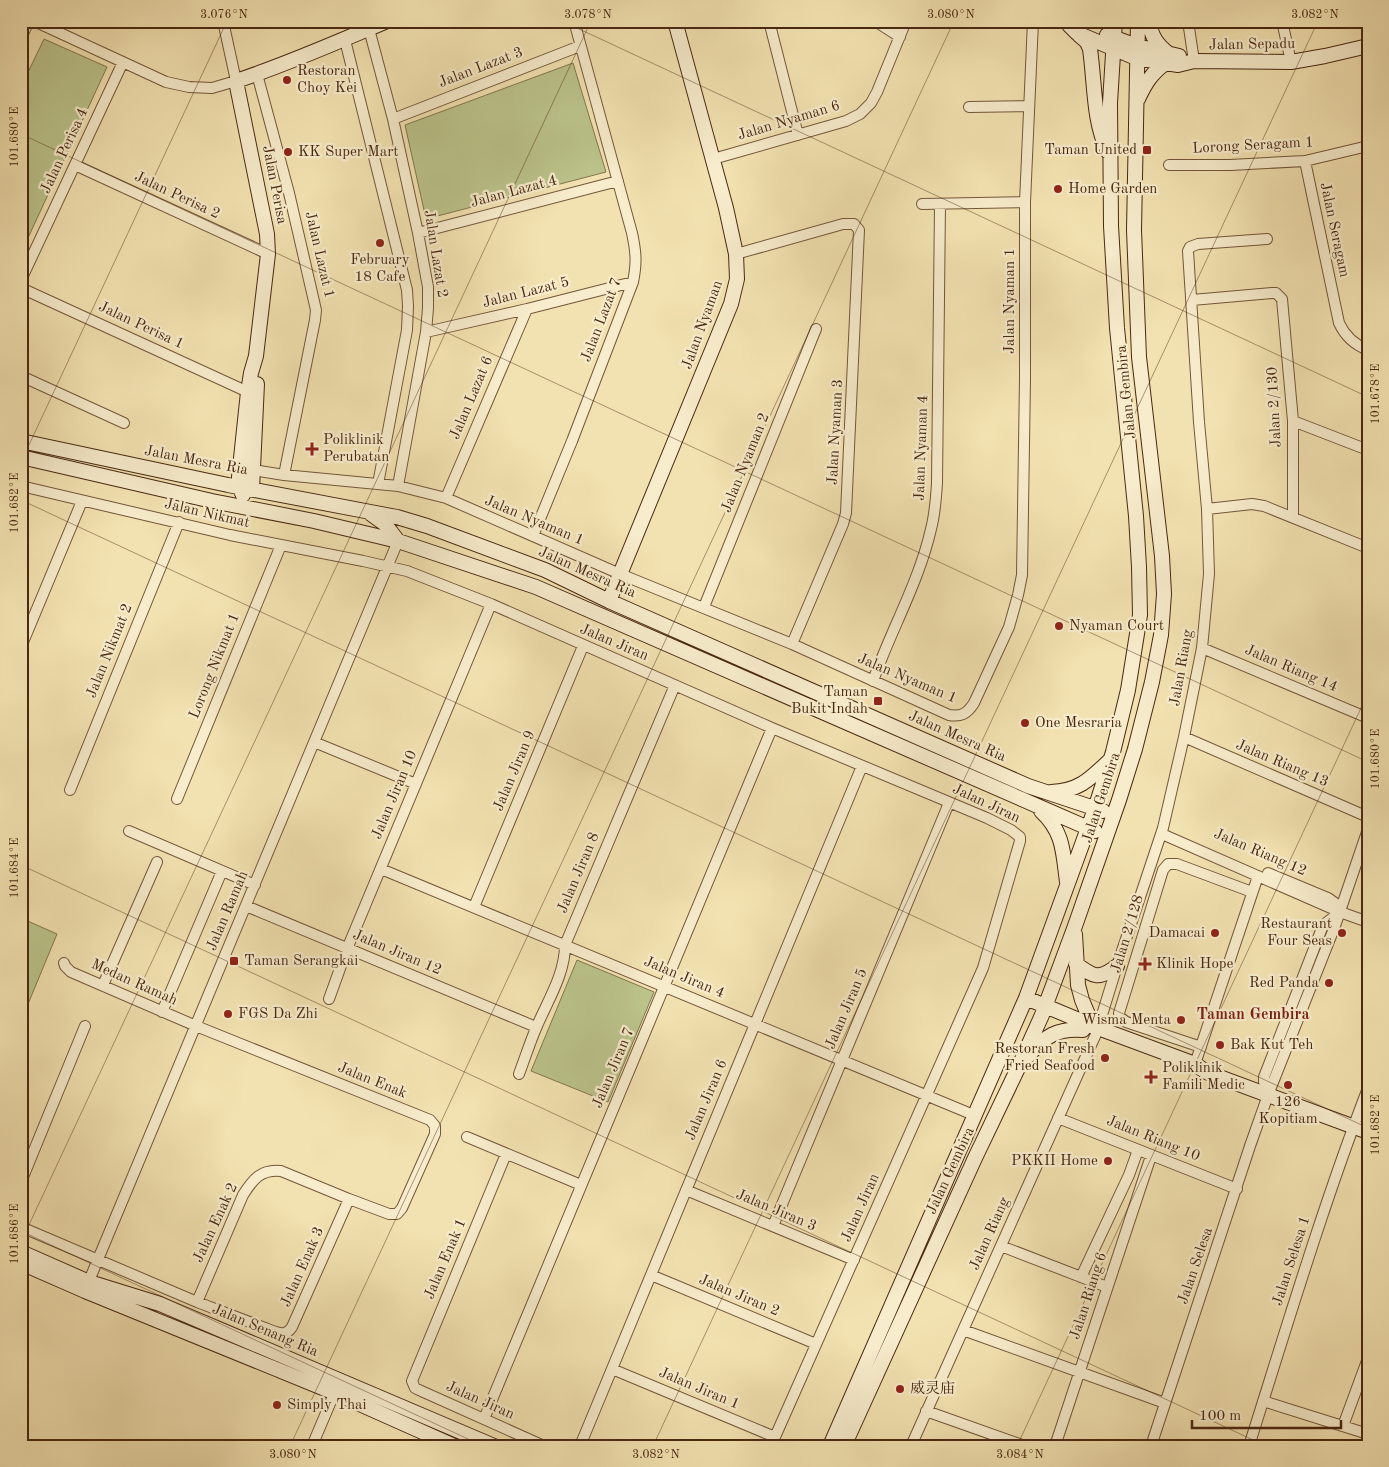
<svg xmlns="http://www.w3.org/2000/svg" width="1389" height="1467" viewBox="0 0 1389 1467" font-family="'Old Standard TT','Noto Serif SC',serif">
<rect width="100%" height="100%" fill="#f3e2b1"/>
<filter id="stains"><feTurbulence type="fractalNoise" baseFrequency=".004" numOctaves="4"/><feColorMatrix values="0 0 0 0 .2 0 0 0 0 .09 0 0 0 0 .02 0 0 0 .5 -.17"/></filter>
<radialGradient id="worn" r=".72"><stop offset=".6" stop-color="#630" stop-opacity="0"/><stop offset="1" stop-color="#630" stop-opacity=".3"/></radialGradient>
<path fill="#bbc38b" stroke="#82764e" d="M44,39L107,67L21,253V87Z
M573,63L606,172L426,219L405,125Z
M21,918L57,934L21,1021Z
M577,960L654,992L608,1102L531,1071Z"/>
<g fill="none" stroke-linecap="round" stroke-linejoin="round">
<defs>
<path id="street" d="M34,21L166,82L189,87L212,88L236,81L223,21
M769,21L798,135
M875,21L900,37
M1188,21L1194,61
M1282,21L1291,62
M369,29L393,119L418,233L428,287V308L426,332L398,486
M21,38L29,21
M345,40L407,290L408,306L407,330L378,484
M257,74L289,193L316,310L315,320L284,475
M969,107L1029,106
M393,119L580,46
M713,159L846,121L860,114L871,103L877,92L906,21
M1305,161L1339,323C1345,336 1355,345 1368,350
M75,165L268,254
M1169,165H1230L1305,161L1368,146
M922,204L1025,202
M418,233L618,181
M736,254L843,224H854L859,230L846,513L843,524L792,644
M21,280L123,62
M21,288L248,392
M1192,300L1272,293H1276L1282,299L1293,421V517
M426,332L527,309L633,282
M21,376L124,423
M1293,421L1368,450
M253,470L284,475L398,486L446,498L620,574L792,644L949,715C961,717 967,714 974,703L1009,627L1018,595L1022,575L1025,379V202L1033,21
M21,486L230,535L363,561L407,571L491,604L772,728L987,818L1011,830L1020,837V841L983,968L771,1446
M446,498L527,309
M1207,509L1252,504L1264,506L1368,548
M533,536L572,441L633,282C637,262 636,252 632,233L574,21
M704,607L816,329
M21,647L82,501
M1202,648L1368,718
M873,681C891,630 919,582 931,529C935,514 936,499 937,483L940,204
M1184,737L1368,817
M314,742L416,784
M70,790L179,522
M177,799L281,545
M129,831L255,885
M1162,834L1340,912L1368,922
M381,869L976,1116
M1268,873L1328,898L1335,903L1339,909
M246,906L536,1027
M474,907L583,646
M64,963L65,966L71,972L196,1026L430,1120L435,1126V1134L402,1208L397,1214H389L349,1199L281,1171C261,1169 253,1179 243,1195L197,1302
M103,985L157,862
M329,999L347,949L491,604
M162,1012L222,871
M1098,1028L1117,966L1163,828L1184,737L1202,648L1209,574L1207,509L1199,422L1188,251L1190,247L1198,244L1267,239
M1201,1047L1126,1022L1120,1017L1119,1013L1163,870L1168,864H1177L1252,892
M1195,1064L1258,876
M519,1074C525,1058 530,1042 537,1026C548,1000 565,974 565,945L675,685
M1268,1095L1264,1082V1077L1322,928L1325,924L1340,912
M1058,1118L1237,1189
M467,1137L581,1185
M506,1154L412,1381L415,1388L419,1390L544,1446
M21,1182L85,1026
M686,1190L854,1260
M773,1226L949,803
M21,1227L197,1302L273,1331C281,1334 287,1335 292,1327L349,1199
M1001,1246L1107,1287
M651,1275L816,1344
M1081,1277L1129,1175L1138,1150
M86,1288L398,541
M963,1330L1165,1403
M612,1369L775,1437
M1263,1401L1368,1434
M926,1411L1025,1446
M484,1419L772,728
M1343,1426L1368,1358
M312,1446L337,1387
M580,1446L862,766
M911,1446L1096,1034
M1055,1446L1151,1156
M1151,1446L1250,1146L1268,1095L1335,926L1368,829
M1249,1446C1287,1326 1323,1205 1368,1088"/>
<path id="secondary" d="M1149,21C1151,36 1157,45 1169,54
M1069,25L1077,33L1136,58L1178,65L1194,61L1291,62L1325,56L1368,46
M1079,35L1087,42L1090,49C1095,84 1093,121 1108,152
M1107,35L1137,46L1179,56
M1138,99C1145,84 1152,72 1166,63
M21,441L228,485L397,517L427,526L545,570L609,601L1028,786L1103,811
M21,457L212,501L314,521L398,541L536,587L1095,831
M252,489L257,384
M243,495L239,487V477L248,392L251,373L256,356L268,254L267,234L236,81C288,64 337,42 387,21
M371,514L385,524L398,541
M609,601L731,304L737,279L736,254L726,208L675,21
M1051,792C1079,791 1090,779 1109,761
M1041,811C1064,832 1063,853 1067,882
M1075,934L1078,985L1082,1000L1092,1024L1095,1027
M1076,964C1093,976 1098,981 1117,966
M1026,998L1098,1028L1195,1064L1206,1072L1368,1132
M1028,1056C1045,1036 1057,1028 1083,1030
M21,1252L89,1282L160,1304L494,1446
M21,1263L85,1291L335,1393L454,1446
M830,1446L1026,998L1095,809L1113,752L1128,690L1140,615L1139,567L1136,516L1117,328L1111,226L1110,103L1115,21
M844,1446L975,1158L1019,1066L1042,1015L1075,926L1119,800L1135,749L1152,682L1161,635L1164,594L1162,556L1139,357L1134,230L1138,21"/>
</defs>
<use href="#street" stroke="#74563a" stroke-width="12"/>
<use href="#secondary" stroke="#492812" stroke-width="16"/>
<use href="#street" stroke="#f7eccc" stroke-width="10"/>
<use href="#secondary" stroke="#f7eccc" stroke-width="14"/>
</g>
<path fill="none" stroke="#492812" stroke-width="1" stroke-opacity="0.45" d="M562,21L1368,397M1346,21L1368,31M21,134L1368,762M21,462L227,21M21,500L1368,1128M21,865L1266,1446M21,1231L483,1446M21,1242L591,21M290,1446L954,21M653,1446L1318,21M1017,1446L1368,693"/>
<g fill="#8f2418" stroke="#f7eccc" stroke-width="2">
<circle cx="287" cy="80" r="5"/>
<rect x="1142" y="145" width="10" height="10" rx="2.5"/>
<circle cx="288" cy="152" r="5"/>
<circle cx="1058" cy="189" r="5"/>
<circle cx="380" cy="243" r="5"/>
<path d="M309.5 441.5h5v5h5v5h-5v5h-5v-5h-5v-5h5z"/>
<circle cx="1059" cy="626" r="5"/>
<rect x="873" y="696" width="10" height="10" rx="2.5"/>
<circle cx="1025" cy="723" r="5"/>
<circle cx="1215" cy="933" r="5"/>
<circle cx="1342" cy="933" r="5"/>
<rect x="229" y="956" width="10" height="10" rx="2.5"/>
<path d="M1142.5 956.5h5v5h5v5h-5v5h-5v-5h-5v-5h5z"/>
<circle cx="1329" cy="983" r="5"/>
<circle cx="228" cy="1014" r="5"/>
<circle cx="1181" cy="1020" r="5"/>
<circle cx="1220" cy="1045" r="5"/>
<circle cx="1105" cy="1058" r="5"/>
<path d="M1148.5 1069.5h5v5h5v5h-5v5h-5v-5h-5v-5h5z"/>
<circle cx="1288" cy="1085" r="5"/>
<circle cx="1108" cy="1161" r="5"/>
<circle cx="900" cy="1389" r="5"/>
<circle cx="277" cy="1405" r="5"/>
</g>
<g text-anchor="middle" dominant-baseline="central" stroke-width="4.5" stroke-linejoin="round" paint-order="stroke">
<g font-size="15" fill="#492812" stroke="#f7eccc">
<text transform="translate(1252 45) rotate(-1)">Jalan Sepadu</text>
<text transform="translate(481 68) rotate(-21)">Jalan Lazat 3</text>
<text transform="translate(789 121) rotate(-17)">Jalan Nyaman 6</text>
<text transform="translate(1253 146) rotate(-3)">Lorong Seragam 1</text>
<text transform="translate(65 151) rotate(-65)">Jalan Perisa 4</text>
<text transform="translate(274 185) rotate(79)">Jalan Perisa</text>
<text transform="translate(514 192) rotate(-15)">Jalan Lazat 4</text>
<text transform="translate(177 196) rotate(25)">Jalan Perisa 2</text>
<text transform="translate(1334 230) rotate(78)">Jalan Seragam</text>
<text transform="translate(435 254) rotate(81)">Jalan Lazat 2</text>
<text transform="translate(319 255) rotate(77)">Jalan Lazat 1</text>
<text transform="translate(526 293) rotate(-14)">Jalan Lazat 5</text>
<text transform="translate(1010 301) rotate(-90)">Jalan Nyaman 1</text>
<text transform="translate(602 320) rotate(-69)">Jalan Lazat 7</text>
<text transform="translate(703 325) rotate(-70)">Jalan Nyaman</text>
<text transform="translate(141 326) rotate(25)">Jalan Perisa 1</text>
<text transform="translate(1127 392) rotate(-96)">Jalan Gembira</text>
<text transform="translate(472 398) rotate(-67)">Jalan Lazat 6</text>
<text transform="translate(1275 407) rotate(-93)">Jalan 2/130</text>
<text transform="translate(836 432) rotate(-87)">Jalan Nyaman 3</text>
<text transform="translate(922 448) rotate(-88)">Jalan Nyaman 4</text>
<text transform="translate(196 461) rotate(11)">Jalan Mesra Ria</text>
<text transform="translate(746 463) rotate(-68)">Jalan Nyaman 2</text>
<text transform="translate(207 514) rotate(13)">Jalan Nikmat</text>
<text transform="translate(534 521) rotate(23)">Jalan Nyaman 1</text>
<text transform="translate(587 573) rotate(24)">Jalan Mesra Ria</text>
<text transform="translate(614 643) rotate(23)">Jalan Jiran</text>
<text transform="translate(110 651) rotate(-68)">Jalan Nikmat 2</text>
<text transform="translate(215 666) rotate(-68)">Lorong Nikmat 1</text>
<text transform="translate(1182 668) rotate(-80)">Jalan Riang</text>
<text transform="translate(1291 669) rotate(23)">Jalan Riang 14</text>
<text transform="translate(907 679) rotate(23)">Jalan Nyaman 1</text>
<text transform="translate(957 737) rotate(24)">Jalan Mesra Ria</text>
<text transform="translate(1282 764) rotate(23)">Jalan Riang 13</text>
<text transform="translate(515 771) rotate(-67)">Jalan Jiran 9</text>
<text transform="translate(395 795) rotate(-67)">Jalan Jiran 10</text>
<text transform="translate(1102 798) rotate(-72)">Jalan Gembira</text>
<text transform="translate(986 804) rotate(25)">Jalan Jiran</text>
<text transform="translate(1260 853) rotate(23)">Jalan Riang 12</text>
<text transform="translate(579 873) rotate(-67)">Jalan Jiran 8</text>
<text transform="translate(228 911) rotate(-67)">Jalan Ramah</text>
<text transform="translate(1128 934) rotate(-73)">Jalan 2/128</text>
<text transform="translate(397 953) rotate(23)">Jalan Jiran 12</text>
<text transform="translate(684 978) rotate(23)">Jalan Jiran 4</text>
<text transform="translate(134 983) rotate(24)">Medan Ramah</text>
<text transform="translate(847 1009) rotate(-67)">Jalan Jiran 5</text>
<text transform="translate(614 1068) rotate(-67)">Jalan Jiran 7</text>
<text transform="translate(372 1081) rotate(22)">Jalan Enak</text>
<text transform="translate(707 1100) rotate(-67)">Jalan Jiran 6</text>
<text transform="translate(1153 1139) rotate(22)">Jalan Riang 10</text>
<text transform="translate(951 1171) rotate(-65)">Jalan Gembira</text>
<text transform="translate(861 1208) rotate(-66)">Jalan Jiran</text>
<text transform="translate(776 1211) rotate(23)">Jalan Jiran 3</text>
<text transform="translate(216 1223) rotate(-65)">Jalan Enak 2</text>
<text transform="translate(990 1234) rotate(-66)">Jalan Riang</text>
<text transform="translate(446 1259) rotate(-67)">Jalan Enak 1</text>
<text transform="translate(1292 1261) rotate(-72)">Jalan Selesa 1</text>
<text transform="translate(1196 1266) rotate(-71)">Jalan Selesa</text>
<text transform="translate(303 1267) rotate(-66)">Jalan Enak 3</text>
<text transform="translate(739 1296) rotate(23)">Jalan Jiran 2</text>
<text transform="translate(1089 1296) rotate(-72)">Jalan Riang 6</text>
<text transform="translate(265 1331) rotate(23)">Jalan Senang Ria</text>
<text transform="translate(699 1389) rotate(23)">Jalan Jiran 1</text>
<text transform="translate(480 1401) rotate(24)">Jalan Jiran</text>
</g>
<g font-size="15" fill="#492812" stroke="#f7eccc" text-anchor="start">
<text x="297" y="71">Restoran<tspan x="297" dy="17">Choy Kei</tspan></text>
<text x="1137" y="150" text-anchor="end">Taman United</text>
<text x="298" y="152">KK Super Mart</text>
<text x="1068" y="189">Home Garden</text>
<text x="380" y="260" text-anchor="middle">February<tspan x="380" dy="17">18 Cafe</tspan></text>
<text x="323" y="440">Poliklinik<tspan x="323" dy="17">Perubatan</tspan></text>
<text x="1069" y="626">Nyaman Court</text>
<text x="868" y="692" text-anchor="end">Taman<tspan x="868" dy="17">Bukit Indah</tspan></text>
<text x="1035" y="723">One Mesraria</text>
<text x="1332" y="924" text-anchor="end">Restaurant<tspan x="1332" dy="17">Four Seas</tspan></text>
<text x="1205" y="933" text-anchor="end">Damacai</text>
<text x="244" y="961">Taman Serangkai</text>
<text x="1156" y="964">Klinik Hope</text>
<text x="1319" y="983" text-anchor="end">Red Panda</text>
<text x="238" y="1014">FGS Da Zhi</text>
<text x="1171" y="1020" text-anchor="end">Wisma Menta</text>
<text x="1230" y="1045">Bak Kut Teh</text>
<text x="1095" y="1049" text-anchor="end">Restoran Fresh<tspan x="1095" dy="17">Fried Seafood</tspan></text>
<text x="1162" y="1068">Poliklinik<tspan x="1162" dy="17">Famili Medic</tspan></text>
<text x="1288" y="1102" text-anchor="middle">126<tspan x="1288" dy="17">Kopitiam</tspan></text>
<text x="1098" y="1161" text-anchor="end">PKKII Home</text>
<text x="910" y="1389">威灵庙</text>
<text x="287" y="1405">Simply Thai</text>
</g>
<g font-size="16" font-weight="bold" fill="#7a1f14" stroke="#f7eccc">
<text x="1253" y="1015">Taman Gembira</text>
</g>
</g>
<rect width="1389" height="1467" fill="none" stroke="#f3e2b1" stroke-width="55"/>
<path d="M1192 1420v8h149v-8" fill="none" stroke="#492812" stroke-width="2.5"/>
<text x="1199" y="1420" font-size="15" fill="#492812" stroke="#f7eccc" stroke-width="4" paint-order="stroke">100 m</text>
<rect x="28" y="28" width="1334" height="1412" fill="none" stroke="#492812" stroke-width="2"/>
<g font-size="12" text-anchor="middle" fill="#492812">
<text x="224" y="18">3.076°N</text>
<text x="588" y="18">3.078°N</text>
<text x="951" y="18">3.080°N</text>
<text x="1315" y="18">3.082°N</text>
<text transform="translate(14 137) rotate(-90)" y="4">101.680°E</text>
<text transform="translate(1375 394) rotate(-90)" y="4">101.678°E</text>
<text transform="translate(14 503) rotate(-90)" y="4">101.682°E</text>
<text transform="translate(1375 759) rotate(-90)" y="4">101.680°E</text>
<text transform="translate(14 868) rotate(-90)" y="4">101.684°E</text>
<text transform="translate(1375 1125) rotate(-90)" y="4">101.682°E</text>
<text transform="translate(14 1234) rotate(-90)" y="4">101.686°E</text>
<text x="293" y="1458">3.080°N</text>
<text x="656" y="1458">3.082°N</text>
<text x="1020" y="1458">3.084°N</text>
</g>
<rect width="100%" height="100%" filter="url(#stains)"/>
<rect width="100%" height="100%" fill="url(#worn)"/>
</svg>
